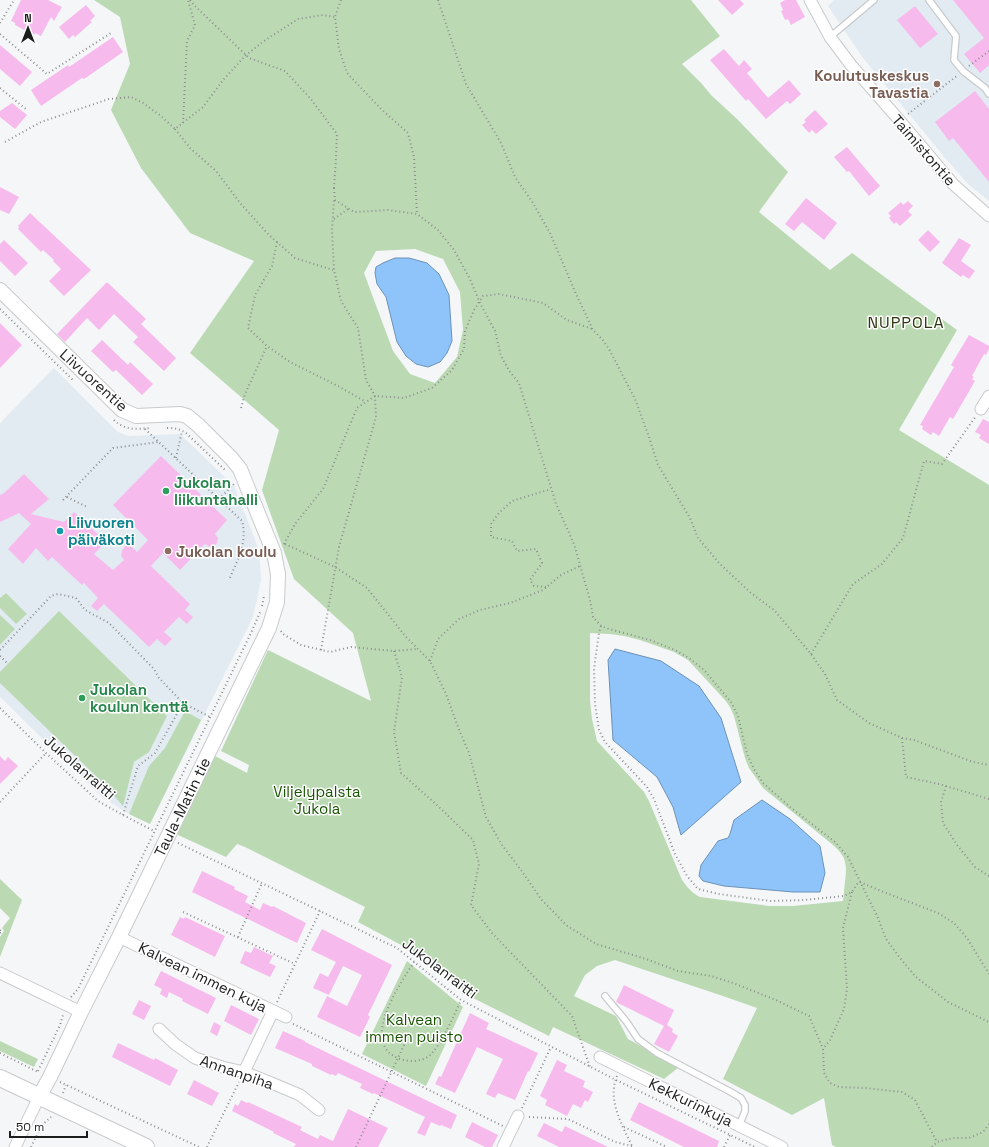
<svg xmlns="http://www.w3.org/2000/svg" width="989" height="1147" viewBox="0 0 989 1147" font-family="'Space Grotesk',sans-serif">
<rect width="100%" height="100%" fill="#f4f6f8"/>
<path fill="#e2ebf2" d="M834,0H989V201L969,185L946,159L863,58L828,6Z
M54,368L118,432L128,436L180,434L234,486L259,550L261,580L253,617L150,824L129,814L102,797L0,697V423Z"/>
<path fill="#bbdab3" fill-rule="evenodd" d="M94,0H691L720,36L682,64L702,84L711,95L737,119L788,172L759,212L830,270L852,253L957,330L899,430L989,485V1147H836L832,1145L824,1098L792,1115L723,1079L757,1008L720,995L615,960L597,966L585,975L574,996L616,1016L628,1039L679,1067L664,1079L553,1027L549,1036L473,998L433,962L358,922L365,907L245,847L237,844L226,857L178,835L177,829L215,756L247,773L249,765L221,751L268,650L371,701L353,633L294,579L262,490L279,430L190,353L254,261L190,233L141,168L111,110L130,64L120,17ZM415,249L443,259L460,292L463,330L457,357L435,383L410,374L393,351L364,273L376,251ZM590,633L610,634L624,636L640,640L674,652L688,660L725,700L730,707L734,716L745,758L749,768L763,788L833,845C847,857 847,865 845,882C844,888 844,895 843,901L793,906H769L700,897C692,893 687,887 682,880L649,801L644,792L597,741L592,719L590,701Z
M6,593L27,614L16,624L0,608V598Z
M59,611L167,716L149,752L134,762L123,806L100,780L0,683V672Z
M0,615L15,629L0,645Z
M185,711L201,720L150,824L129,814L149,766L165,748Z
M0,879L22,900L0,957V937L4,931L2,928L10,918L0,908Z
M407,961L463,1007L426,1086L362,1054Z
M0,1041L38,1059L34,1067L0,1051Z"/>
<path fill="#8fc4fa" stroke="#6c92b8" d="M395,258H409L427,263L439,274L449,295L452,341L447,353L440,362L428,367L416,364L406,356L397,342L386,297L377,284L375,273L376,267L383,263Z
M615,649L661,661L699,686L721,718L741,782L681,835L673,807L657,777L613,740L608,660Z
M762,800L790,819L820,846L825,873L820,892H793L724,886L703,881L699,876L701,865L718,841L728,838L730,834L734,820Z"/>
<path fill="#f7baed" d="M21,0H48L62,7L54,21L51,17L41,36L35,33L34,35L15,25V23L11,21Z
M718,0H740L744,4L732,15Z
M785,0H796L805,17L791,25L788,19L785,20L781,11L783,10L780,3Z
M953,0H989V65L980,73L964,54L984,38Z
M86,5L95,16L90,21L92,22L75,37L73,35L69,39L59,27Z
M915,6L938,34L920,48L897,20Z
M113,37L123,52L84,79L82,78L41,106L31,90L68,65L69,67Z
M0,45L32,72L20,86L0,69Z
M724,49L739,66L744,60L752,69L747,73L768,98L789,80L801,94L790,104L787,101L766,119L748,99L746,101L710,60Z
M975,91L989,109V182L953,138L949,141L935,122Z
M12,103L27,115L15,129L0,117V111Z
M815,110L828,124L816,134L812,130L809,133L802,125L806,122L804,120Z
M847,147L880,186L869,196L849,171L847,172L834,157Z
M0,187L19,197L9,214L0,210Z
M806,198L837,223L824,240L802,222L794,231L785,224Z
M908,201L913,206L908,211L912,215L900,226L896,222L894,224L889,218L891,216L888,213L901,202L903,205Z
M30,213L91,270L64,296L49,281L61,269L53,261L54,260L43,250L41,252L18,229L19,227L18,226Z
M928,230L940,242L930,252L918,240Z
M959,238L971,245L961,261L975,271L969,279L963,275L961,277L942,263Z
M4,240L28,263L15,276L0,261V244Z
M107,282L146,319L141,324L176,358L164,371L133,342L138,337L114,314L99,330L87,318L65,342L57,334Z
M0,323L22,345L0,368Z
M969,335L989,346V349L986,355L984,354L972,376L974,377L972,379L975,381L953,419L950,417L939,436L933,432L931,435L922,429L923,426L920,425L954,367L951,365Z
M102,340L128,365L130,362L153,384L142,395L116,370L113,372L91,351Z
M983,419L989,422V444L979,438L981,435L975,432Z
M161,456L227,520L215,534L218,538L217,543L214,547H210L205,544L180,570L163,553L151,566L190,604L185,610L193,617L187,624L179,617L164,632L172,639L165,646L157,639L149,647L104,604L97,611L91,606L98,598L84,583L82,585L52,557L48,561L36,548L23,564L8,549L31,524L19,513L0,522V495L4,493L24,474L49,499L31,514L64,522L74,512L106,542L94,554L113,570L124,560L121,556L122,551L125,546H131L137,552L148,540L113,505Z
M0,756L5,761L8,757L18,766L0,784Z
M202,871L235,887L234,889L248,896L245,902L260,910L263,903L272,907L273,906L306,923L297,943L192,892Z
M180,917L184,919L185,917L225,936L215,957L171,935Z
M322,929L392,965L368,1015L370,1017L360,1037L317,1017L327,996L347,1006L362,975L343,966L329,995L313,988L320,973L328,977L336,962L311,950Z
M254,947L273,956L269,963L276,966L270,977L240,963L245,951L251,953Z
M161,971L216,998L208,1014L182,1001L183,999L169,992L167,998L160,994L162,989L154,985Z
M624,985L674,1010L667,1025L673,1029L672,1032L678,1036L669,1052L654,1044L664,1026L616,1002Z
M139,1000L151,1006L144,1020L132,1014Z
M231,1005L259,1019L251,1035L224,1021Z
M470,1013L489,1023L486,1029L538,1053L529,1072L528,1071L515,1100L498,1093L495,1098L486,1094L503,1059L477,1047L455,1093L435,1084L439,1076L441,1077Z
M214,1022L221,1026L217,1036L210,1032Z
M283,1031L305,1041V1042L457,1115L451,1129L441,1125L440,1126L431,1122L425,1136L417,1133L425,1117L374,1093L373,1094L360,1088L362,1084L338,1073L336,1076L332,1074L331,1075L312,1066V1064L275,1048Z
M118,1043L154,1060L155,1058L178,1070L170,1086L112,1057Z
M557,1060L567,1065L564,1071L585,1081L583,1087L593,1092L588,1102L585,1100L581,1108L573,1104L567,1116L545,1105L547,1100L540,1096Z
M194,1080L219,1093L212,1106L187,1094Z
M241,1100L247,1103L248,1102L302,1127L300,1130L318,1139L320,1135L333,1141L348,1109L388,1128L378,1147H294L296,1144L273,1133L274,1132L232,1111L235,1104L238,1106Z
M639,1102L719,1141L717,1147H684L630,1120Z
M472,1122L498,1135L492,1147H485L465,1137Z
M544,1123L562,1132L565,1126L608,1147H559L537,1136Z"/>
<g fill="none" stroke-linecap="round" stroke-linejoin="round">
<defs>
<path id="service" d="M929,0L956,36L954,60L963,71L985,88L989,94
M830,37L874,0
M605,996L626,1021L638,1039L657,1053L729,1091L741,1098L745,1105V1111L739,1126"/>
<path id="minor" d="M810,0L830,37L851,65L900,121L953,184L989,216
M981,409L989,396
M119,937L286,1017
M0,973L81,1012
M159,1029L175,1044L195,1058L222,1067L244,1072L274,1084L300,1095L319,1110
M600,1057L782,1147
M244,1072L273,1011
M15,1147L39,1097
M503,1147L518,1116"/>
<path id="tertiary" d="M0,290L122,410L136,416L180,414L187,416L198,425L232,459L240,469L274,553L278,574L277,602L269,628L119,937L81,1012L50,1077L39,1097"/>
<path id="secondary" d="M0,1078L146,1147"/>
</defs>
<use href="#service" stroke="#c8cacc" stroke-width="8"/>
<use href="#minor" stroke="#c8cacc" stroke-width="13"/>
<use href="#tertiary" stroke="#c8cacc" stroke-width="16"/>
<use href="#secondary" stroke="#c8cacc" stroke-width="18"/>
<path stroke="#8d8e8f" stroke-width="2" stroke-dasharray="1 3" stroke-linecap="butt" d="M190,0L195,6L249,58L285,71L310,98L337,134L336,158L334,188
M341,0L335,17L339,49L347,73L381,109L408,133L414,157L417,214
M438,0L466,84L501,143L515,177L533,203L550,233L576,294L593,330L602,339L609,349L635,399L649,437L658,465L690,518L698,538L720,564L751,593L774,610L791,630L811,654L825,674L837,700L869,723L902,738L914,740L973,762L989,765
M0,23L14,0
M0,34L47,74L111,33
M969,66L989,51
M0,88L27,110
M908,114L958,75
M183,123L187,41L195,25L188,0
M175,129L190,148L216,171L240,203L269,235L295,258L333,270
M5,142L41,122L109,99L131,97L143,103L161,116L175,129L203,107L224,79L246,55L264,41L298,19L323,15L335,17
M334,188L335,200L354,212L388,210L417,214L438,230L454,250L470,279L480,303L495,331L501,356L510,372L519,383L556,504L574,544L590,600L593,617L601,626L609,629L650,640L675,650L689,658L704,670L731,702L738,716L747,754L754,769L763,783L790,807L835,842L848,857L878,918L886,939L900,958L916,977L948,1002L989,1022
M334,219L348,209
M277,242L272,266L255,295L248,328L267,346L290,362L336,385L366,402
M0,309L74,381
M241,408L245,394L267,346
M114,420C125,431 137,429 151,428
M167,428C175,428 181,429 187,434L225,470
M145,429L242,521C248,542 237,561 229,580
M176,458L182,431
M67,497L87,507
M219,499L234,484
M63,500L113,448L159,442
M284,544L295,524L323,489L357,408L375,396L404,398L432,388L452,370L464,349L465,331L474,310L483,296L499,294L543,303L567,320L592,329
M285,544L335,567L367,588L406,637L430,661L446,694L458,727L469,753L486,817L502,845L521,870L541,899L566,925L596,944L643,958L678,971L711,976L733,983L776,1000L809,1016L823,1049
M546,587L534,586L530,580L542,563L536,549L517,551L512,541L491,537V524L499,513L512,501L551,489
M262,606L264,596
M601,626L599,633L594,669L595,704L599,730L605,742L647,787L654,799L675,854L687,876L698,889L719,894L770,901L804,900L844,896L852,892L859,881
M281,631L283,634L301,645L330,652L351,647L394,651L418,649
M0,650L51,596L58,594L76,598L85,610L109,623L154,669L159,678L183,703L210,717
M321,650L339,547L376,417L375,396L366,380L358,328L341,301L334,270L332,230L334,198
M394,651L402,677L394,732L401,773L438,806L473,840L479,864L471,905L492,933L572,1016L590,1067
M811,654L853,584L882,564L903,538L924,461L942,464L976,416
M0,656L8,664
M430,661L438,639L459,619L480,610L510,603L543,590L561,575L580,566
M0,708L46,753L98,801L123,815L154,831
M902,738L906,777L939,784L989,799
M946,786L941,802L943,823L957,845L975,867L989,876
M0,802L46,753
M123,815L138,766L155,753L183,703
M178,843L397,948L461,1000L616,1080L755,1147
M860,882L881,891L938,913L954,923L967,938L989,974
M852,892L843,928L847,989L844,1009L830,1040L823,1049L824,1073L830,1083L839,1087L865,1088L902,1092L915,1100L929,1127L937,1142
M183,912L295,964
M0,930L2,932L0,933
M238,937L262,883
M414,962C400,984 358,1044 400,1059C409,1062 421,1062 429,1056C441,1046 454,1015 461,1000
M71,997L78,989L251,633L261,610
M277,1002L320,911
M293,1024L503,1126
M0,1053L38,1072
M38,1071L60,1025L63,1015
M617,1076C607,1100 622,1125 632,1146
M60,1082L199,1147
M63,1093L66,1085
M522,1108L551,1047
M529,1117L568,1119L615,1142L632,1146
M624,1127L667,1147
M31,1147L42,1125L51,1117
M207,1147L239,1082
M356,1147L406,1041
M724,1147L730,1135
M932,1147L937,1142L953,1138H969L983,1132L989,1124"/>
<use href="#service" stroke="#fff" stroke-width="5.5"/>
<use href="#minor" stroke="#fff" stroke-width="11"/>
<use href="#tertiary" stroke="#fff" stroke-width="14"/>
<use href="#secondary" stroke="#fff" stroke-width="16"/>
</g>
<g fill="#8d6e63" stroke="#fff" stroke-width="1.5">
<circle cx="937" cy="84" r="4"/>
<circle cx="168" cy="551" r="4"/>
</g>
<g fill="#2e9e5b" stroke="#fff" stroke-width="1.5">
<circle cx="166" cy="491" r="4"/>
<circle cx="82" cy="698" r="4"/>
</g>
<circle fill="#0f9aa8" stroke="#fff" stroke-width="1.5" cx="60" cy="531" r="4"/>
<g text-anchor="middle" dominant-baseline="central" stroke-width="3" stroke-linejoin="round" paint-order="stroke">
<g font-size="15" font-weight="bold" fill="#785e54" stroke="#fff" text-anchor="end">
<text x="929" y="75">Koulutuskeskus<tspan x="929" dy="17">Tavastia</tspan></text>
<text x="176" y="551" text-anchor="start">Jukolan koulu</text>
</g>
<g font-size="15" fill="#1c1d1d" stroke="#fff">
<text transform="translate(924 150) rotate(49)">Taimistontie</text>
<text transform="translate(94 380) rotate(42)">Liivuorentie</text>
<text transform="translate(80 767) rotate(41)">Jukolanraitti</text>
<text transform="translate(182 807) rotate(-64)">Taula-Matin tie</text>
<text transform="translate(440 968) rotate(37)">Jukolanraitti</text>
<text transform="translate(203 977) rotate(26)">Kalvean immen kuja</text>
<text transform="translate(237 1072) rotate(19)">Annanpiha</text>
<text transform="translate(691 1102) rotate(26)">Kekkurinkuja</text>
</g>
<g font-size="15" font-weight="bold" fill="#27864d" stroke="#fff" text-anchor="start">
<text x="174" y="482">Jukolan<tspan x="174" dy="17">liikuntahalli</tspan></text>
<text x="90" y="689">Jukolan<tspan x="90" dy="17">koulun kenttä</tspan></text>
</g>
<g font-size="15" font-weight="bold" fill="#0d838f" stroke="#fff" text-anchor="start">
<text x="68" y="522">Liivuoren<tspan x="68" dy="17">päiväkoti</tspan></text>
</g>
<g font-size="15" fill="#185400" stroke="#fff">
<text x="317" y="791">Viljelypalsta<tspan x="317" dy="17">Jukola</tspan></text>
<text x="414" y="1019">Kalvean<tspan x="414" dy="17">immen puisto</tspan></text>
</g>
<g font-size="16" letter-spacing="1" fill="#2d360f" stroke="#fff">
<text x="906" y="322">NUPPOLA</text>
</g>
</g>
<g transform="translate(28 28)" stroke="#ffffff" stroke-width="3" paint-order="stroke">
<path d="M0-3L7 15L0 10L-7 15Z" fill="#1c1d1d"/>
<text y="-6" font-size="11" font-weight="bold" text-anchor="middle" fill="#1c1d1d">N</text>
</g>
<path d="M10 1131v6h77v-6" fill="none" stroke="#1c1d1d" stroke-width="2"/>
<text x="16" y="1131" font-size="12" fill="#1c1d1d" stroke="#ffffff" stroke-width="3" paint-order="stroke">50 m</text>
</svg>
